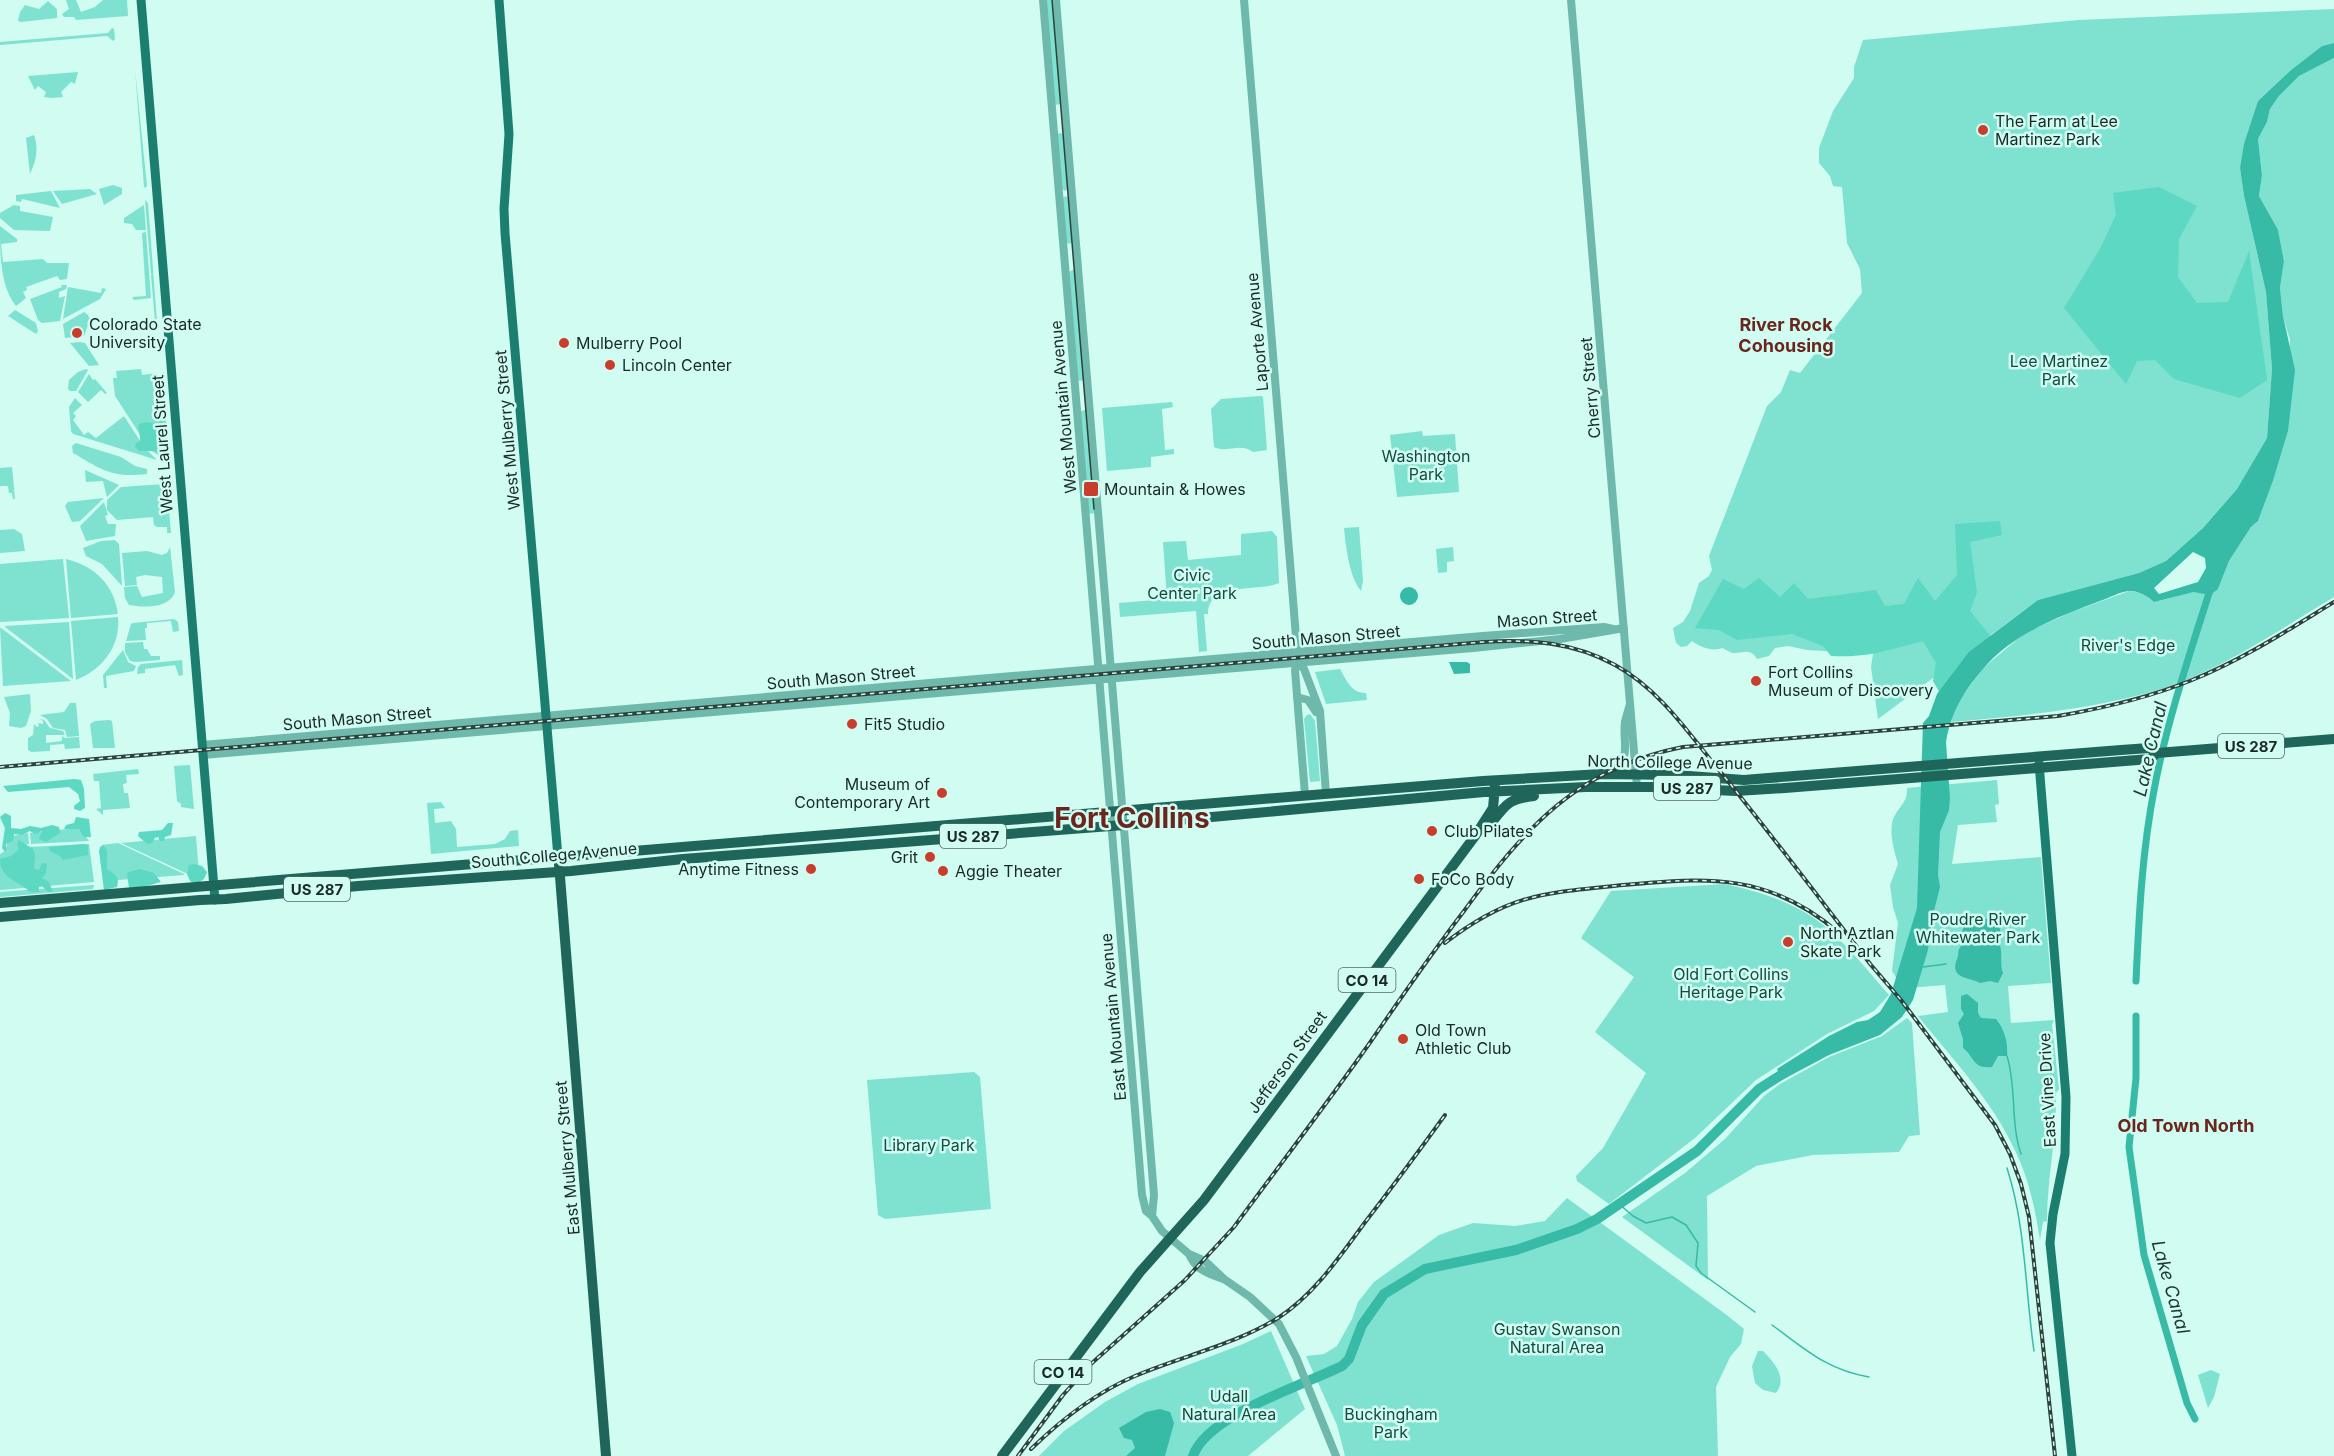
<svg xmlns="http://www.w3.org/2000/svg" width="2334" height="1456" viewBox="0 0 2334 1456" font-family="Inter,sans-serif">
<rect width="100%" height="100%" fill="#d0fcf2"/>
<path fill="#7fe1cf" d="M66,0H76L81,12L95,7L103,0H127L128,16L76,20L74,17H64L62,14L69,9Z
M1046,0H1053L1061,104L1055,105Z
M48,1L57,9V18L21,22L18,21L20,12L25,5L39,9Z
M2334,9V43L2322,46L2291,70L2258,101L2240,168L2244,196L2266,292L2272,369L2267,438L2237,489L2203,528L2166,561L2139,573L2038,600L1878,719L1871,667L1873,654L1807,650L1788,646L1775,648L1769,656L1757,659C1749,647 1744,654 1732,653C1731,652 1724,649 1722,648C1713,652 1700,647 1692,641L1687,646L1681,647L1676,643L1673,628L1683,622L1690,611L1699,583L1709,576L1712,570L1709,556L1767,406L1781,392L1790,370L1800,373L1862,293L1860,269L1847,243L1842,187L1833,186L1830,176L1819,163V148L1833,111L1854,78V67L1863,40L2079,20Z
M112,28L114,29L115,39L113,41L107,36L0,45V42L108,33Z
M2334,58V597C2277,631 2219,672 2155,691C2088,710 2020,716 1951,722L1954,708L1983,668L2025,633L2072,612L2129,591L2142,593L2154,602L2194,592L2218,589L2229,561L2251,527L2258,521L2273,481L2288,431L2290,340L2283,316L2280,288L2284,261L2278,231L2259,196L2262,175L2258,139L2267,122L2270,109L2279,96L2299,76Z
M135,69L147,186L145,188L144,187Z
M78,72L75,84L71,82L61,92L63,97L51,98L44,97L46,92L38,86L35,90L28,76Z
M1059,133L1064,134L1069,188L1065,191L1061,188L1057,136Z
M34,135C39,149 36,161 30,174L26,138Z
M113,185L122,188V194L104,205L99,189Z
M90,189L97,194L62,204L53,191Z
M51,191L60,208L22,199L21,202L16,201V195Z
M1065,196L1069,198L1073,242L1069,244L1065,241L1063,198Z
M145,200L148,203L157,322L155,321L151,275H153L151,274Z
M14,205L20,206V211L53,217L50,231L14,230L0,218V213Z
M144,205L146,230H136L132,224L124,223V218Z
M0,226L17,239V242L1,244L3,262L43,259L47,263H69L67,279L60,280L57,276L26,287L27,290L23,292L26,298L16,306C0,286 0,254 0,226Z
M146,232L151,298L134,300L132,297L146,296L142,233Z
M1073,270L1075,271L1084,380L1078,381L1069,272Z
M61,285H67L66,289L59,292V298L65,296L60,321L42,323L38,320L30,299L62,287Z
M68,287L101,293L102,288L106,289L100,299L63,319Z
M15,310L36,323L38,331L36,334L8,316Z
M84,312L88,315L90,320L84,336L65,338L63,324Z
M79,342L85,343L99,365L89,366L70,343Z
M86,369L88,370L76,391H70L68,389L69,380L78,372Z
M141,369L142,375L157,373L165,459L150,450L115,396L113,378H117L116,371Z
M89,374L93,380L95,379L107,393L105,394L101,390L88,402L78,392Z
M1261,396L1263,397L1267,450L1253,452C1239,442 1227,454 1214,447L1211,409L1221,399Z
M75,398L82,405L73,413L76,416L73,420L84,435L88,432L96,438L124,416L144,447L157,460L73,434L71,431L69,407Z
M1172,402L1173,407L1162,409L1165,450L1174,449V454L1151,457V467L1107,471L1102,408Z
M1084,410H1086L1095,513L1089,514L1080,412Z
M1422,431L1423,436L1455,434L1459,492L1397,497L1390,435Z
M76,443L121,457L135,466L147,469V474C112,478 102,470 73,453L72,446Z
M12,467L15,499H13L12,493H9L8,486H0V468Z
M85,470L119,485L107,497L103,481L86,482Z
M165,484L167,486L171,533H167V527H157L154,525L153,517L117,520L107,510V500L121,487Z
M104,498L80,521L72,522L65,506L68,502Z
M104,502L108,515L105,516L108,524H116L115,536L86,541L80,526Z
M1359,527L1363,581L1361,591C1349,576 1346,548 1344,528Z
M14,529L22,534L25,551L0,553V530Z
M1272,531L1277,537L1279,583C1258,593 1209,580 1208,614H1204L1207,651L1199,652L1196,611L1120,617L1119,603L1167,599L1163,542L1186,541L1188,560L1241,555V534Z
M115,540L119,544L122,586L102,564L86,556L83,548L101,541Z
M170,547L175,592C170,608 144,608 129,605L125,598L124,587L137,586L142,597L163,593L162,577L145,575L136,577L137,585L125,586L122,553L147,551L162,555L167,553Z
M1453,547L1454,561L1447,562V572L1438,573L1436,549Z
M63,559L69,618L0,622V564Z
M66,559C95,566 114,585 118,614L71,618Z
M118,617C121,646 102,670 76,680L71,621Z
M174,619L178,622L179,631L173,632L171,621L147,623V628H145L146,640L126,641L131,624L133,623Z
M69,622L73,679L5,627V626Z
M0,628H1L71,681L3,686Z
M143,642L144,649H147L151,656H160V660L136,662L130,661L125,652V643Z
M123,650L128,662L136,666L134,671L106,676L107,688H104L103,675Z
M182,660L183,675L179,676L175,665L145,669V673L137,674L138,667L141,664Z
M1340,669C1347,681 1351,693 1366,693L1367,700L1326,704L1315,672Z
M30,694L31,711L26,726L21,728L9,726L10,713L4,697Z
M70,703H76L79,736L67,737L65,730L53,728L47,719L40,715L64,712Z
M1310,714L1315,721L1320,781L1310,782L1304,719L1307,715Z
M40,719L44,720L50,728L63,731L65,735H46V743L62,741V736L65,738L79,737L80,748L65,749L64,744L50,745V751L31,752L28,750V738L33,735L34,724L37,727L39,726L38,723L43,724V721Z
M109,720L112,721L115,748H93L90,724L95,721Z
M190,765L194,809L181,807V804L177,801L174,766Z
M138,769L139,774L126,775L127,783L123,784L124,793H128L130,808L103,810V815L96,809L101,808L99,781H94L93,774Z
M1997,780L1999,804L1995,805L1997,822L1958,825L1952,864L2041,857L2051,983L2008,986L2011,1023L2054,1020L2052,1025L2059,1089L2056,1093C2057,1136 2047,1178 2047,1221L2043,1222L2040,1240C2036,1215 2031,1188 2021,1164C1999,1108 1955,1062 1918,1016L1948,1012L1945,985L1908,988L1899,982L1892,971L1898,923L1893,907L1890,885L1898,864C1894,851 1888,830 1894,817C1900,805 1908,802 1907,788Z
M441,802L445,808L434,809L435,823L451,821L456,829L457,847L495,844L505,839L510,831L518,830L519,846L431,854L427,803Z
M77,828H80L89,841L31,844L30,833Z
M28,833L29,844L24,845L15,857L0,861V854L7,850V841L12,836Z
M196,836L199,874L190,875L121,843Z
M118,843L184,874V875L105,881L102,845Z
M89,844L94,882L0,890V863L28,847Z
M1725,884C1760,892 1794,902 1822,924C1846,943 1869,972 1889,995L1874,1011L1827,1034L1756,1080L1695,1138L1609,1204L1577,1181L1576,1176L1603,1148L1646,1073L1595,1032L1634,977L1581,938L1611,891Z
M94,885L93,889L0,897V892Z
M1907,1018L1912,1023L1920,1135L1909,1136L1899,1152L1813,1155L1756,1166L1707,1196L1708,1280L1622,1217L1685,1173L1725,1139L1764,1096L1780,1084L1829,1057L1882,1036Z
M974,1072L980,1077L991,1209L885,1219L878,1215L867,1080Z
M1567,1198L1728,1316L1744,1329L1741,1344L1730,1357L1716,1387L1718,1456H1345L1337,1425L1306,1356L1324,1354L1337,1346L1352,1319L1358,1302L1374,1282L1439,1235L1473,1223L1515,1226L1545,1221Z
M1271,1331L1305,1409L1248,1456H1039L1064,1431L1105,1402L1138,1384L1243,1344Z
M1758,1351H1763C1774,1362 1788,1378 1776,1393L1763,1390L1755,1383L1752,1366Z
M2211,1370L2220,1374L2214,1397L2208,1408L2198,1375Z"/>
<path fill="#5cd8c3" d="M2159,187L2197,206L2179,239L2178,277L2197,303L2228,302L2249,251L2267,380L2240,398L2174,379L2155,360L2137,361L2126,384L2064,308L2100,249L2116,215L2113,193Z
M165,419L168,427L162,438L168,444L167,452L163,458L155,451H139L135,447L136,443L140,441C141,435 137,431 139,424L147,422L157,424Z
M2000,521L2002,535L1970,542L1977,592L1970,611L1992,638L1941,695L1933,681L1936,663L1923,641C1888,650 1868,658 1831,656L1823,646L1792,634L1737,640L1719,630L1695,628L1723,579L1744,589L1759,578L1780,597L1794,583L1808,599L1876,590L1885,606L1904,604L1918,578L1935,601L1957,575L1955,524Z
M74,779L81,780L84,789L85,808L80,811L74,809V806L80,801L78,794L69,787L8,792L3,786Z
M5,813L11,816V828L21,829L30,826L41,828L52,825L59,827L60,833L46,842L39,839L42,831L35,834L30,831L22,835L14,834L13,841L6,844L7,850L5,852L2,848L5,828L0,817Z
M76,817L89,819L91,837H84L79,829H64L66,825L74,823Z
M168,823H173L171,835L165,837L164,841H160L158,837L155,838L152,843L147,844L138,836L139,832L162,830Z
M19,840L33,849L35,855L34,869L39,870L42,863L47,864L46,873L42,878L49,882L53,892H48L42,886L39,887V892H30C19,880 0,880 0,859L11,856L19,849L17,845Z
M83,844L88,845V855L63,860L60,856L50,851L49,847Z
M103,845L107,850V869C115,875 120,876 117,887L104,890L99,851L100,847Z
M194,864L202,866L207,872L204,879L197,884L190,881L187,874L189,865Z
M139,869L154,873L161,882C150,885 141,888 129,888L127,873Z"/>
<path fill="#37baa6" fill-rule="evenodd" d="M2334,43V58L2299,76L2279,96L2270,109L2267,122L2258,139L2262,175L2259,196L2278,230L2284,261L2280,288L2283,316L2295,370L2288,431L2273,481L2258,521L2251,527L2229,561L2218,589L2210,595L2194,592L2154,602C2147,596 2140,591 2130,591C2121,591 2109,598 2100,601C2058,617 2012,634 1982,670C1963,693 1951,712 1946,742L1950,798L1949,810L1940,832L1938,875L1940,887L1933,915L1928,950L1913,1000L1902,1017L1880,1035L1829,1055L1782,1080L1777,1069L1829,1036L1857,1022L1868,1020L1880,1012L1891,994L1917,908L1923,723L1929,716L1937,694L1969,652L2038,600L2139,573L2166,561L2203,528L2237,489L2267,438L2272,369L2266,292L2244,196L2240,168L2244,144L2258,101L2291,70L2322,46ZM2193,552L2205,558L2206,568L2198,582L2159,594L2154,588Z
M1400 596a9 9 0 1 1 18 0a9 9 0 1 1-18 0Z
M1449,662H1467L1470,664V673L1454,674Z
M1966,918L1993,919L1999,924L2001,935L1998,940C2004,951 1999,962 2003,973L1998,983L1990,981L1980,983C1969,977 1949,979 1957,959C1960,953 1956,951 1962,945C1959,936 1965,929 1963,921Z
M1967,994L1978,1003V1013L1981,1018L1996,1019C2005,1030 2008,1043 2007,1056H1998L1992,1067C1972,1069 1975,1057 1963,1048V1039L1958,1023L1964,1014L1961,1009V996Z
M1160,1409L1170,1412L1174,1423L1165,1456H1126L1135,1448L1132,1440L1124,1438L1119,1428L1146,1412Z"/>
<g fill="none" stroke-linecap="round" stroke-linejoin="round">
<path stroke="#37baa6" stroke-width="1.5" d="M1923,967L1946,964
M2007,1056C2017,1088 2010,1122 2021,1154
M2007,1168C2026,1227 2025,1290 2034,1351
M1619,1204L1633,1216L1646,1223L1672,1217L1686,1225L1698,1243L1696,1266L1701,1273L1755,1312
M1772,1325C1805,1349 1827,1370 1869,1377"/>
<path stroke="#37baa6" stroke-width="7" d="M2136,981C2139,915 2142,850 2155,785C2168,718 2190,653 2211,587
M2136,1016V1078L2129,1147L2144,1255L2187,1403L2195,1419"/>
<path stroke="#37baa6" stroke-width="10" d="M1193,1456C1207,1415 1304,1385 1342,1366L1349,1359L1362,1325L1384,1294L1425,1269L1516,1250L1577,1229L1597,1219L1697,1151L1759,1089L1792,1068"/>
<path stroke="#6eb9ab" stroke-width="8" d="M1043,0L1142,1195L1146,1211L1152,1216L1162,1231L1189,1254L1205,1261L1224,1279L1250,1297L1279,1324L1296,1357L1336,1456
M1056,0L1154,1195L1152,1216
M1244,0L1292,587L1298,662L1295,670L1305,795
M1571,0L1637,787
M1298,662L1304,669L1320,711L1326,794
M1297,697L1308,700L1316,712
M202,745L1483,636L1604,627L1613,629
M203,755L1473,648L1560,639L1624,628
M1607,774C1634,760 1622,745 1625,722C1626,717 1628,712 1629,707
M1189,1254C1195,1269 1208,1274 1223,1279"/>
<path stroke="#1b7e6f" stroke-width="9" d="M141,0L215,900
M499,0L509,134L504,209L505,233L558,857
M2039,763L2066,1097L2065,1154L2053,1214L2050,1243L2072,1456"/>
<path stroke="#206559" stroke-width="10" d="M1492,822C1507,803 1509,799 1534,796
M559,864L606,1456
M0,903L1483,781L1602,774L1675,775L1744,780L2121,750L2149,748L2157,753
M0,917L200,900L226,899L358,886L571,871L683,859L1124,825L1484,792L1586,787H1651L1736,791L1785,788L2150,759L2157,753L2334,739
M1002,1456L1140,1272L1204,1200L1475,836L1493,808L1495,786"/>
<path stroke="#2e423d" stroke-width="1.5" d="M1052,0L1094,509"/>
<defs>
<path id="rail" d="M0,767L1483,642C1530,639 1573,642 1615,665C1657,688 1685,728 1714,764C1768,830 1819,898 1871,965L1901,1000L1995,1125L2010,1154L2021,1184L2029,1217L2055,1456
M1445,943C1510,893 1545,893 1623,885C1709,877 1768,873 1838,932
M1031,1449C1062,1419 1095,1393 1135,1376C1182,1356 1234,1345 1278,1318C1315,1294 1340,1256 1366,1221C1393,1186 1419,1151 1445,1115
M1018,1456L1063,1395L1092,1363L1185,1280L1234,1227C1279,1166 1325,1106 1369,1044C1400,999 1431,954 1464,911C1525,828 1577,768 1683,747L2058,716C2104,708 2148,698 2192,680C2242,660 2288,630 2334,602"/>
</defs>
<use href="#rail" stroke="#2e423d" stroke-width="4"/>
<use href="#rail" stroke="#d0fcf2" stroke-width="1.5" stroke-dasharray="4.5" stroke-linecap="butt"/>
</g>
<g fill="#c93d2d" stroke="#d0fcf2" stroke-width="2">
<circle cx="1983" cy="130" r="6"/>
<circle cx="77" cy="333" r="6"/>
<circle cx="564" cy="343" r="6"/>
<circle cx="610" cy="365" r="6"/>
<rect x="1083" y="481" width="16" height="16" rx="3"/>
<circle cx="1756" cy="681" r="6"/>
<circle cx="852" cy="724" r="6"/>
<circle cx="942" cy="793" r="6"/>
<circle cx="1432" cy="831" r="6"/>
<circle cx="930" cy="857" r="6"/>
<circle cx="811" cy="869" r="6"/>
<circle cx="943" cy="871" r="6"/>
<circle cx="1419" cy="879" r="6"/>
<circle cx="1788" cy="942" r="6"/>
<circle cx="1403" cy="1039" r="6"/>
</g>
<g text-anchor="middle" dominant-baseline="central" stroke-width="5" stroke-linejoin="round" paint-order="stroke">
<g fill="#d0fcf2" stroke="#506963" stroke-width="1.5">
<rect x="2218" y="734" width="66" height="24" rx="4.5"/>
<rect x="1654" y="776" width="66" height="24" rx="4.5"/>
<rect x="940" y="824" width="66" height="24" rx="4.5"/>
<rect x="284" y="877" width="66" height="24" rx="4.5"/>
<rect x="1338.5" y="968" width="57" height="24" rx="4.5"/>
<rect x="1034.5" y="1360" width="57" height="24" rx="4.5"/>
</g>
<g font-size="15" font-weight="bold" fill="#192a26">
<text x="2251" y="746">US 287</text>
<text x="1687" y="788">US 287</text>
<text x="973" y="836">US 287</text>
<text x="317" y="889">US 287</text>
<text x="1367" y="980">CO 14</text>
<text x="1063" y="1372">CO 14</text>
</g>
<g font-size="16" fill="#192a26" stroke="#d0fcf2" text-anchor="start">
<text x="1995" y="121">The Farm at Lee<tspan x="1995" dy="18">Martinez Park</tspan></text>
<text x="89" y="324">Colorado State<tspan x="89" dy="18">University</tspan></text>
<text x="576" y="343">Mulberry Pool</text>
<text x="622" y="365">Lincoln Center</text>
<text x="1104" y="489">Mountain &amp; Howes</text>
<text x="1768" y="672">Fort Collins<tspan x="1768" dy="18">Museum of Discovery</tspan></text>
<text x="864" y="724">Fit5 Studio</text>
<text x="930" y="784" text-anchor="end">Museum of<tspan x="930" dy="18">Contemporary Art</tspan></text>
<text x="1444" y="831">Club Pilates</text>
<text x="918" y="857" text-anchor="end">Grit</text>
<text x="799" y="869" text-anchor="end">Anytime Fitness</text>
<text x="955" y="871">Aggie Theater</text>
<text x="1431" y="879">FoCo Body</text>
<text x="1800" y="933">North Aztlan<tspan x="1800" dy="18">Skate Park</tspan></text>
<text x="1415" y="1030">Old Town<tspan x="1415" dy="18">Athletic Club</tspan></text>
</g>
<g font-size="16" fill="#192a26" stroke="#d0fcf2">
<text transform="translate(1257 332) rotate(-95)">Laporte Avenue</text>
<text transform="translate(1590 388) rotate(-95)">Cherry Street</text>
<text transform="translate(1063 407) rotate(-95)">West Mountain Avenue</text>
<text transform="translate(507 430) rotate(-95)">West Mulberry Street</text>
<text transform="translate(162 444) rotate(-94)">West Laurel Street</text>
<text transform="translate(1547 618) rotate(-4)">Mason Street</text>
<text transform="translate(1326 637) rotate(-5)">South Mason Street</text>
<text transform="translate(841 677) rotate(-5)">South Mason Street</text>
<text transform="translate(357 718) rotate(-5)">South Mason Street</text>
<text transform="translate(1670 762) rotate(1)">North College Avenue</text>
<text transform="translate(554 855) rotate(-5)">South College Avenue</text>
<text transform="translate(1113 1017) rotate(-95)">East Mountain Avenue</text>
<text transform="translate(1287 1062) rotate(-54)">Jefferson Street</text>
<text transform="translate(2047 1090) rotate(-93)">East Vine Drive</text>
<text transform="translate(567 1158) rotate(-95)">East Mulberry Street</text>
</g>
<g font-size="16" fill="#134a41" stroke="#d0fcf2">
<text x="2059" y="361">Lee Martinez<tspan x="2059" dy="18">Park</tspan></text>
<text x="1426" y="456">Washington<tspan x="1426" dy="18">Park</tspan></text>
<text x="1192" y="575">Civic<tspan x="1192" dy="18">Center Park</tspan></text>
<text x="2128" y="645">River's Edge</text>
<text x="1978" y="919">Poudre River<tspan x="1978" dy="18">Whitewater Park</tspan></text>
<text x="1731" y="974">Old Fort Collins<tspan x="1731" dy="18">Heritage Park</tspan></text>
<text x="929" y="1145">Library Park</text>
<text x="1557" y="1329">Gustav Swanson<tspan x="1557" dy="18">Natural Area</tspan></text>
<text x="1229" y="1396">Udall<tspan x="1229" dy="18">Natural Area</tspan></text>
<text x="1391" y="1414">Buckingham<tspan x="1391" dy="18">Park</tspan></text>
</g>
<g font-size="18" font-weight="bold" fill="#6a261d" stroke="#d0fcf2">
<text x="1786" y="324">River Rock<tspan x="1786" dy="21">Cohousing</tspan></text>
<text x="2186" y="1125">Old Town North</text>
</g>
<g font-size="18" font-style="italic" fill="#1f3531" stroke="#d0fcf2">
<text transform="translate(2150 749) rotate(-77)">Lake Canal</text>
<text transform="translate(2171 1287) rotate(74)">Lake Canal</text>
</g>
<g font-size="28" font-weight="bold" fill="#6a261d" stroke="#d0fcf2">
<text x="1132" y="818">Fort Collins</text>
</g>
</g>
</svg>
